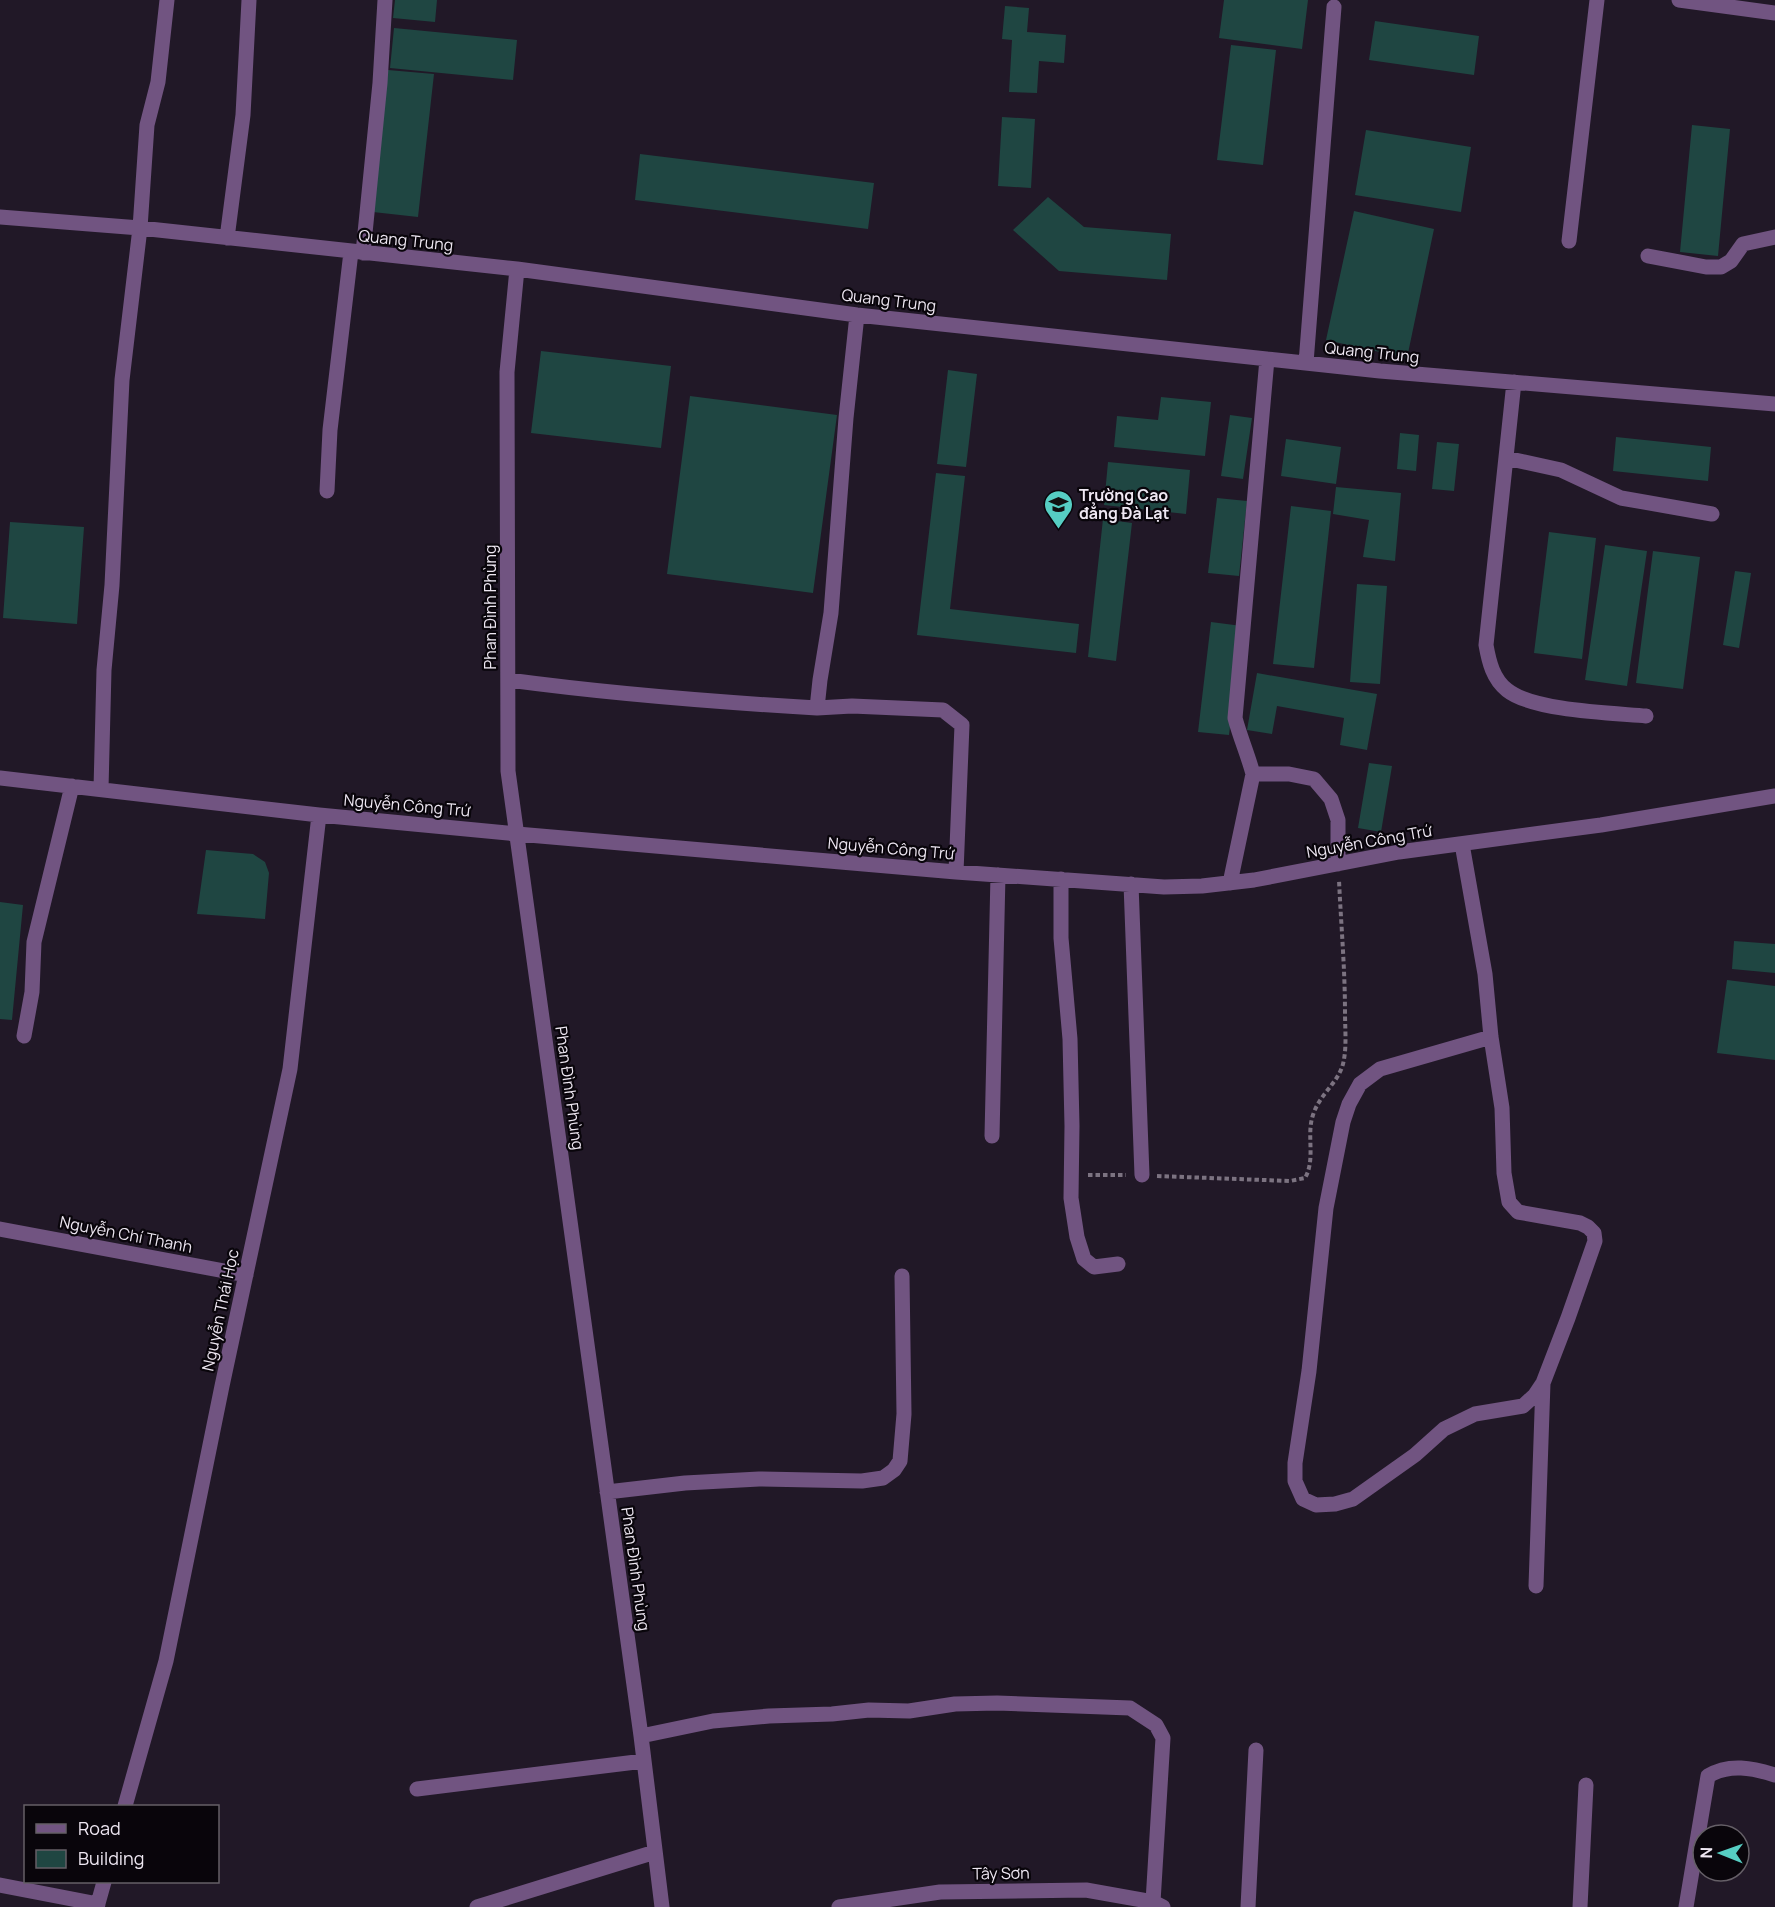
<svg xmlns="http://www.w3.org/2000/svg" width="1775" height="1907" viewBox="0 0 1775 1907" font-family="Manrope,sans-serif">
<rect width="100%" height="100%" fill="#211827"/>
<path fill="#1f4642" d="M395,0H437L435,22L393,18Z
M1224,0H1308L1302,49L1219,38Z
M1005,6L1029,8L1027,32L1066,35L1064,63L1039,61L1037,93L1009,92L1012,40L1002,39Z
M1375,21L1479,36L1474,75L1369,60Z
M394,28L517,40L513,80L390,68Z
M1231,45L1276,50L1263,165L1217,160Z
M388,70L434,74L418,217L373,212Z
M1002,117L1035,119L1031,188L998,186Z
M1692,125L1730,129L1718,256L1680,252Z
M1366,130L1471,147L1461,212L1355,195Z
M640,154L874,183L868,229L635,200Z
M1048,197L1084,227L1171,234L1167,280L1059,271L1013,230Z
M1354,211L1434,229L1407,358L1326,340Z
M541,351L671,366L661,448L531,433Z
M948,370L977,374L966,467L937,464Z
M690,396L837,415L813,593L667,574Z
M1161,397L1211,402L1205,456L1114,447L1117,416L1158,420Z
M1230,415L1252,418L1243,479L1221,476Z
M1400,433L1419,435L1416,471L1397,469Z
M1616,437L1711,447L1708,481L1613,471Z
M1286,439L1341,447L1336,484L1281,476Z
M1437,442L1459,444L1454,491L1432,489Z
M1108,462L1190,470L1186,514L1104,505Z
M936,473L965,476L950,609L1079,624L1076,653L917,635Z
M1336,487L1401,493L1395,561L1363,557L1369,520L1333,514Z
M1217,498L1247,501L1239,576L1208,573Z
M1291,506L1331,511L1314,668L1273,664Z
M1103,519L1132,523L1116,661L1088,657Z
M10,522L84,527L77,624L3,618Z
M1549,532L1596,538L1582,659L1534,653Z
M1605,545L1647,551L1627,686L1585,680Z
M1653,551L1700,557L1683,689L1636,683Z
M1735,571L1751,573L1739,648L1723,645Z
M1357,584L1387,586L1380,684L1350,682Z
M1211,622L1242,626L1229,735L1198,732Z
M1257,673L1377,694L1367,750L1340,745L1344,718L1277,706L1272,734L1247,730Z
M1369,763L1392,766L1381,832L1358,828Z
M206,850L253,854L265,862L269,873L265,919L197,914Z
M0,902L23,905L12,1020L0,1019Z
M1734,941L1775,944V973L1732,969Z
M1727,980L1775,986V1060L1717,1053Z"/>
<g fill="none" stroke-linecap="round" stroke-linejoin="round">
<path stroke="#7c7381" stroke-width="4" stroke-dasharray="4.5 3" stroke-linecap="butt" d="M1088,1175H1126
M1157,1176L1290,1181L1305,1178C1316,1159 1306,1135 1313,1115C1319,1095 1338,1083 1343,1064C1347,1048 1345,1029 1345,1013C1345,969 1341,924 1339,880"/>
<path stroke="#715481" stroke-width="15" d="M1679,0L1775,13
M0,217L140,228L517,269L857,315L1380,371L1775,404
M227,238L243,115L249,0
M1569,241L1597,0
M363,253L380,83L385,0
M1648,256L1706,267H1721L1731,261L1743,244L1775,237
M517,269L507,372L508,771L641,1736L662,1907
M1306,363L1334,7
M1514,382L1486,645C1489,662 1493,679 1507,690C1533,711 1612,713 1646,716
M1506,458L1561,470L1621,498L1712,514
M327,491L330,430L351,252
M508,680C612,694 713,702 817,708L820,680L831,613L846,418L857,315
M817,708L852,706L943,710L962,725L956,872
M1253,774C1248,755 1240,737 1235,718L1267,359
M0,778L319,815L517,834L956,872L1164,887L1202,886L1254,880L1399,852L1601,825L1775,796
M101,789L104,670L112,585L122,380L140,228L147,125L158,82L167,0
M1462,844L1485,974L1491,1037L1502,1108L1504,1173L1509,1202L1518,1212L1580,1223L1588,1227L1594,1233L1595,1241L1568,1318L1543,1383L1535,1395L1523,1406L1475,1414L1444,1429L1415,1455L1353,1499L1335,1504L1316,1505L1303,1499L1295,1481V1463L1309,1371L1326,1208L1343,1122L1349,1104L1360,1084L1380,1069L1491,1037
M1061,879V938L1070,1039L1072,1126L1071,1198L1077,1237L1084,1259L1094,1267L1118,1264
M1230,883L1253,774H1289L1314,779L1331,799L1338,820V864
M1131,884L1142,1175
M24,1036L32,992L34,942L72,786
M992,1136L998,875
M0,1229L246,1275
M607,1492L685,1483L759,1479L862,1481L883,1478L894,1470L900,1461L904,1414L902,1276
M1536,1586L1543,1383
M641,1736L713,1721L769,1716L832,1714L869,1710L909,1711L955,1704L997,1703L1130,1708L1156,1725L1163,1738L1153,1902
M417,1789L644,1761
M125,1806L166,1661L222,1386L290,1069L319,815
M0,1885L98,1904
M97,1907L104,1882
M477,1907L655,1852
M839,1907L940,1892L1086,1890L1153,1902L1163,1907
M1248,1907L1256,1750
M1580,1907L1586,1785
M1686,1907L1708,1776C1729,1763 1753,1768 1775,1775"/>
</g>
<defs>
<symbol id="university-pin" viewBox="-11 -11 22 30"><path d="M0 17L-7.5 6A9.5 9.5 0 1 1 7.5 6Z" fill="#56cec3" stroke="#09050b"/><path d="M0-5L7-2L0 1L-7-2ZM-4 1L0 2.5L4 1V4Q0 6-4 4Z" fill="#111"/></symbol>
</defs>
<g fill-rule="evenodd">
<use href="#university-pin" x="1042" y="488" width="33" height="45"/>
</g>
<g text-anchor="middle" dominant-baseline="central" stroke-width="4.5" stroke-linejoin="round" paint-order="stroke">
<g font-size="16" fill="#eee7f2" stroke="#09050b">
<text transform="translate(406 240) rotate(6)">Quang Trung</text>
<text transform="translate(889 300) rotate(7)">Quang Trung</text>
<text transform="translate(1372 352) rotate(6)">Quang Trung</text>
<text transform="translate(490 607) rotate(-90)">Phan Đình Phùng</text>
<text transform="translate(407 805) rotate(5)">Nguyễn Công Trứ</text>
<text transform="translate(1369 841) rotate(-10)">Nguyễn Công Trứ</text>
<text transform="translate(891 848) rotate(5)">Nguyễn Công Trứ</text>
<text transform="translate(570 1088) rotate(82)">Phan Đình Phùng</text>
<text transform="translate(126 1234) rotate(11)">Nguyễn Chí Thanh</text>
<text transform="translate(220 1310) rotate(-78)">Nguyễn Thái Học</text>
<text transform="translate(636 1569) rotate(82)">Phan Đình Phùng</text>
<text transform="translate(1001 1873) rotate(-1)">Tây Sơn</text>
</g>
<g font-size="16" font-weight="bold" fill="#eee7f2" stroke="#09050b" text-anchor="start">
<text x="1079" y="495">Trường Cao<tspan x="1079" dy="18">đẳng Đà Lạt</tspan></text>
</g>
</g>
<rect x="24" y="1805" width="195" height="78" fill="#09050b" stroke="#655f67" stroke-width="1.5"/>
<rect x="36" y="1824" width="30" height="9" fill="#715481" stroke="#655f67" stroke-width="1.5"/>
<text x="78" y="1835" font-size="18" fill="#eee7f2">Road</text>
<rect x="36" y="1850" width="30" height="18" fill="#1f4642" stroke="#655f67" stroke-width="1.5"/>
<text x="78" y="1865" font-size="18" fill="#eee7f2">Building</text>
<g transform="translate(1721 1853) rotate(271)"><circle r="28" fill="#09050b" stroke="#655f67" stroke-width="1.5"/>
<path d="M0-4.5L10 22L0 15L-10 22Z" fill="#56cec3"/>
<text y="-9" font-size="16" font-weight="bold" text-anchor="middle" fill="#eee7f2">N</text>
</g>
</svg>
